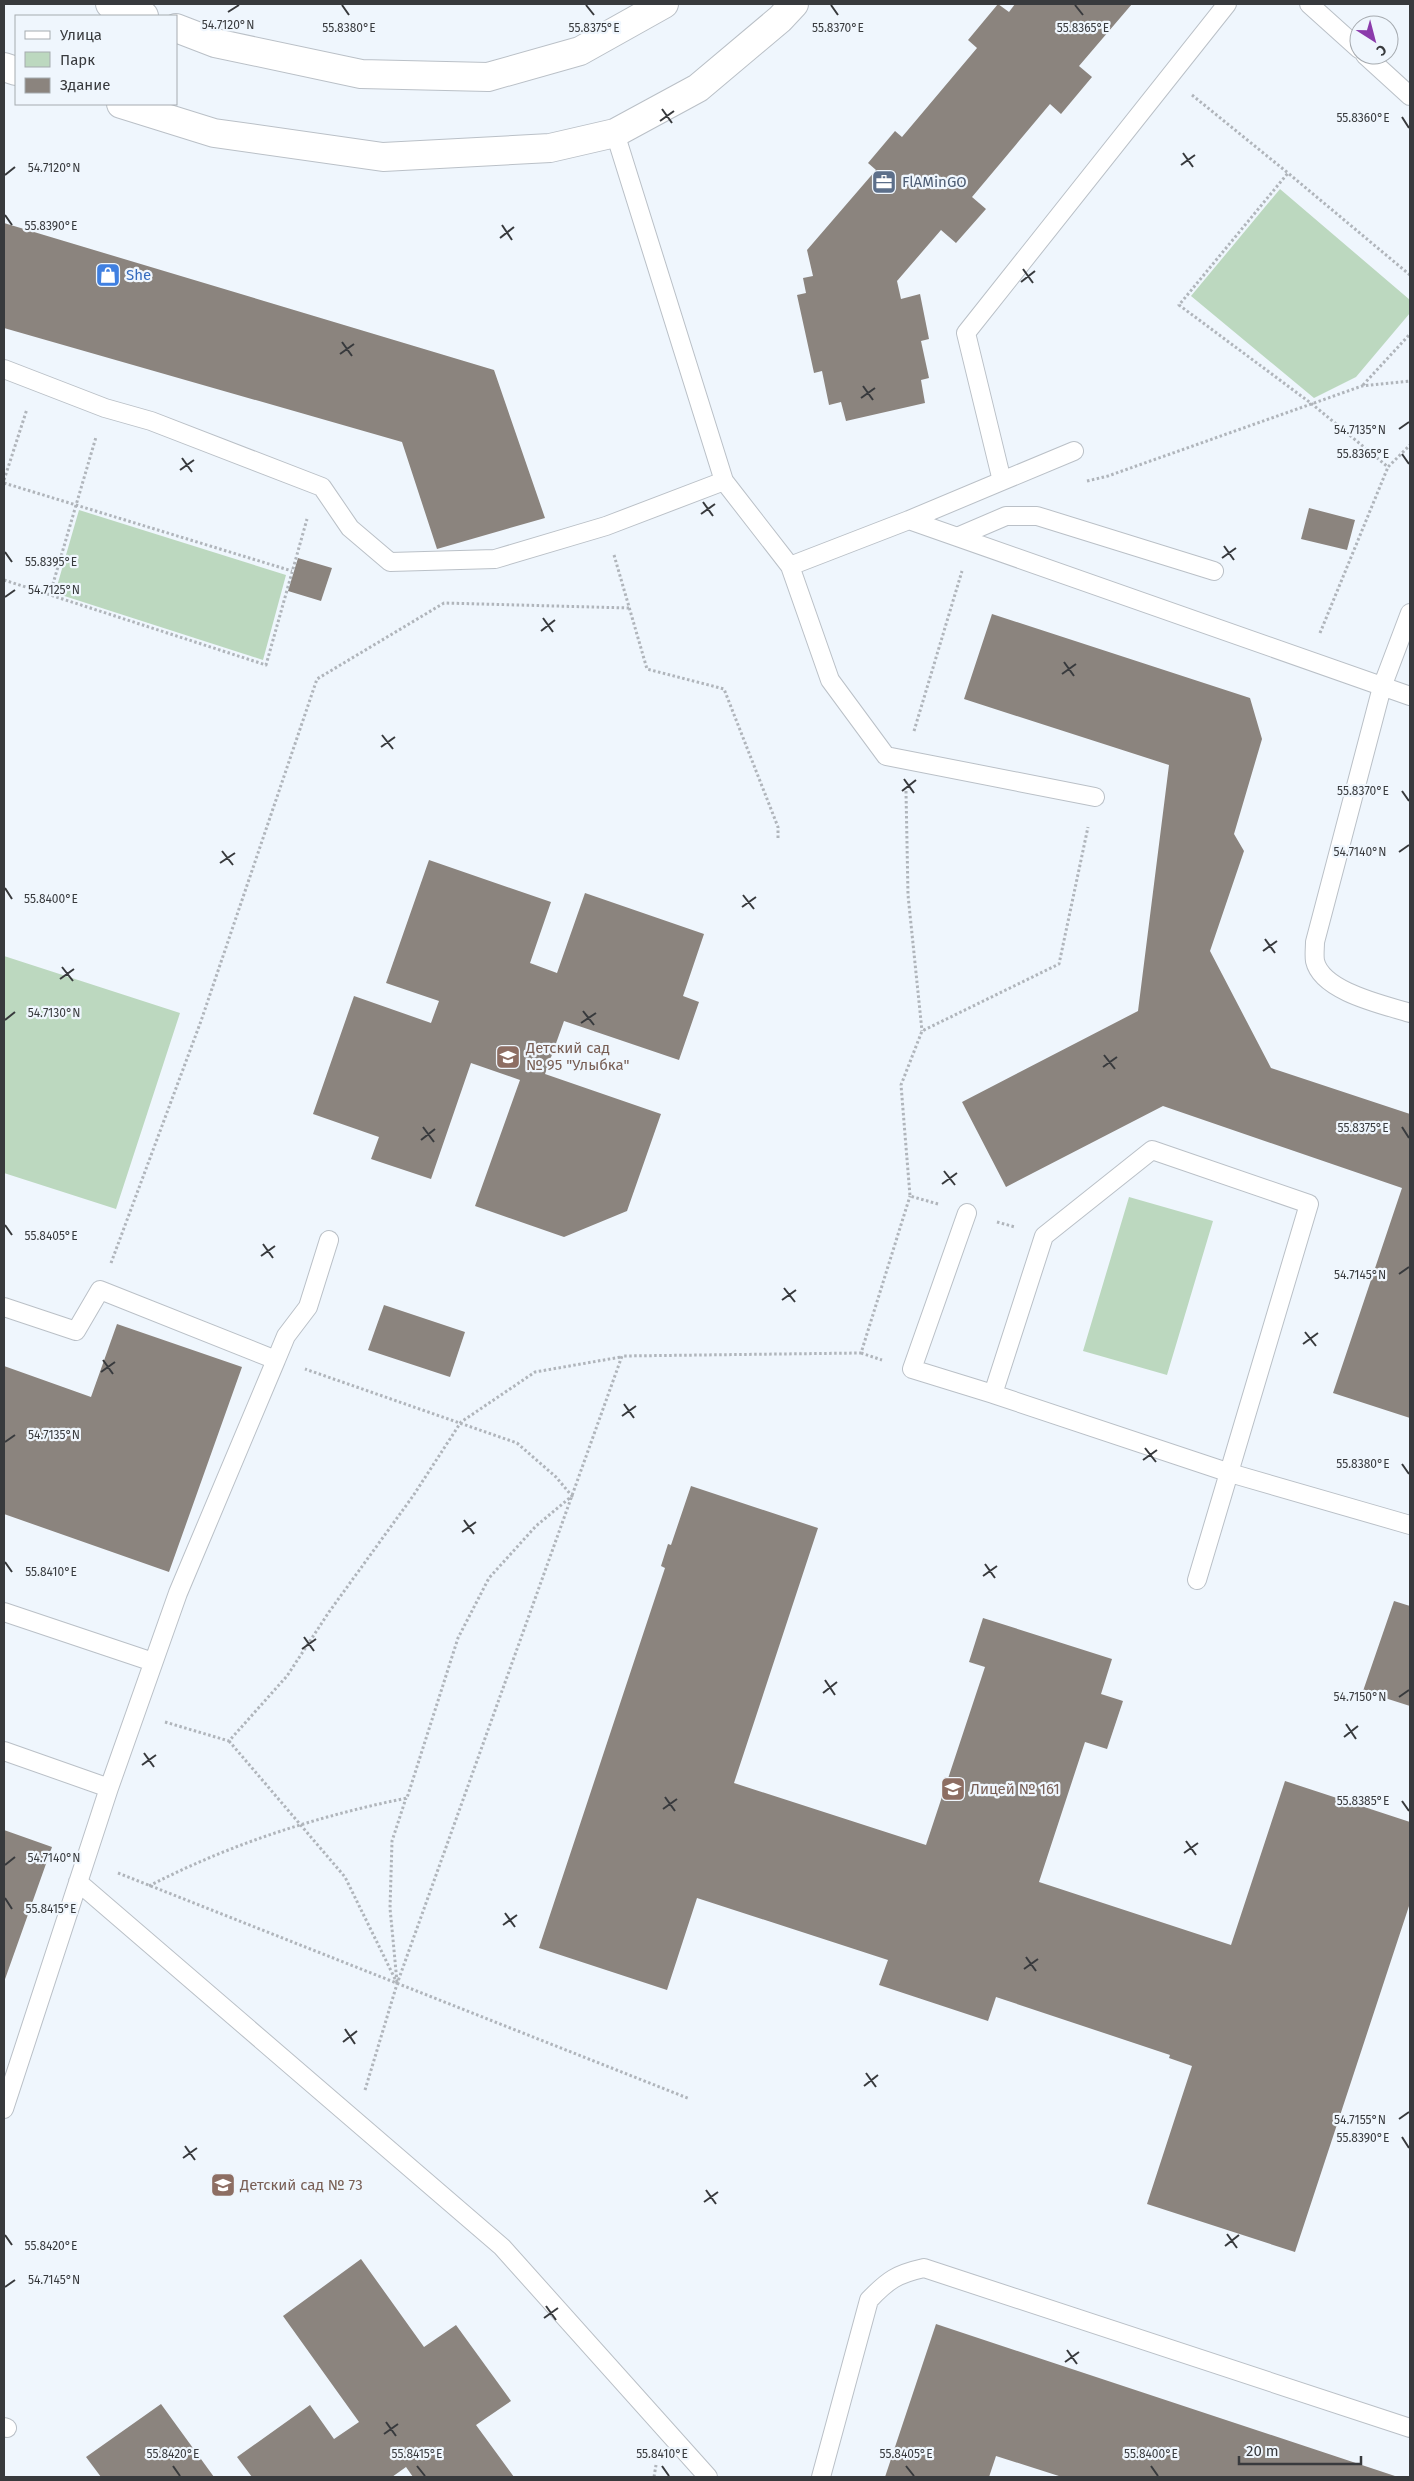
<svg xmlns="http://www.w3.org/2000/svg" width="1414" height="2481" viewBox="0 0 1414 2481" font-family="'Fira Sans',sans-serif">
<rect width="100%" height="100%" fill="#eff6fd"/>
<path fill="#bcd8bf" d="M1280,189L1410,300V313L1356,377L1314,398L1191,296Z
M79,510L286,575L263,660L55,593Z
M4,956L180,1013L116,1209L4,1173Z
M1129,1197L1213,1221L1167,1375L1083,1351Z"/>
<path fill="#8b847e" d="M998,4L1009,12L1015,4H1132L1079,66L1092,77L1061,114L1050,104L972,197L986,209L956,243L941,230L897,281L901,299L920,294L929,339L921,341L929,378L921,380L925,403L846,421L841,402L829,405L822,371L814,373L797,295L806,293L803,278L813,276L807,250L876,170L868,163L895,131L902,137L977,48L968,40Z
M4,223L494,370L545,518L437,549L402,442L4,328Z
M1309,508L1355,520L1347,550L1301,539Z
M298,558L332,568L321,601L288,591Z
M992,614L1250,698L1262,739L1234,834L1244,851L1210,951L1271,1068L1410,1114V1418L1333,1393L1402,1188L1163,1106L1006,1187L962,1102L1138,1011L1169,765L964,699Z
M429,860L551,902L530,963L557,973L585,893L704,934L683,996L699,1002L679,1060L564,1021L545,1074L661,1114L627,1211L564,1237L475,1206L520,1080L471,1063L431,1179L371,1159L379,1137L313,1114L354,996L431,1023L439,1001L386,983Z
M384,1305L465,1332L450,1377L368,1350Z
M117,1324L242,1367L169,1572L4,1514V1366L91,1397Z
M691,1486L818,1528L734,1783L926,1845L985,1667L969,1662L983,1618L1112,1659L1101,1694L1123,1701L1107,1749L1085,1742L1039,1882L1231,1945L1285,1781L1410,1822V1903L1295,2252L1147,2204L1192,2066L1169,2058L1170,2055L996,1997L988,2021L879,1985L888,1960L697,1898L667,1990L539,1948L665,1568L661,1566L668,1544L671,1545Z
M1394,1601L1410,1606V1706L1363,1691Z
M4,1830L52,1847L4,1982Z
M361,2259L424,2347L456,2325L511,2401L476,2425L514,2477H413L406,2467L392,2477H252L237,2457L310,2405L334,2439L359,2422L283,2316Z
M936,2324L1398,2477H1062L996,2456L989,2477H885Z
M161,2404L214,2477H101L86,2457Z"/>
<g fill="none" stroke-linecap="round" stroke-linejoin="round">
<defs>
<path id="service" d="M1309,4L1359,49
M1365,55L1410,96
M615,133L724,481L790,566L830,680L886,756L1095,797
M4,369L105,408L151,421L322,487L350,528L390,562L495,559L606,526L724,481
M1002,481L1074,451
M909,520L1002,481L966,333L1227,4
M957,537L1006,516H1037L1214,571
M790,566L909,520L1410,696
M1410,613L1382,687L1315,942C1315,948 1314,955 1315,961C1322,992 1385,1005 1410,1013
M967,1213L912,1369L993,1394L1230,1473L1410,1525
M4,1307L76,1331L100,1290L276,1360L286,1336L308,1307L329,1240
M993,1394L1044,1236L1152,1150L1309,1204L1197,1580
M4,1612L153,1662
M4,1751L109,1788
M78,1882L502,2247L708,2477
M4,2109L109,1788L178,1593L276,1360
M4,2427L7,2428
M821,2477L869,2300C888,2280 897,2274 924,2268L1410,2428"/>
<path id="minor" d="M110,4L144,16
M176,28L215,43L361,74L488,77L580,51L664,4
M4,67L16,71
M121,104L214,133L383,157L550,148L615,133L698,88L780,19L794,4"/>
</defs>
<use href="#service" stroke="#bac0c7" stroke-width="20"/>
<use href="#minor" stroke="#bac0c7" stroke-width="30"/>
<path stroke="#b0b5bb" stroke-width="3" stroke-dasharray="2.5 2.5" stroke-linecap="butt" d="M1192,95L1288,173
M1410,275L1288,173L1179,305L1312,404L1388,467L1410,445
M1363,385L1410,334
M4,480L27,409
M1087,481L1108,476L1362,386L1410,381
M4,483L292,571
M614,555L647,669L724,689L778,827V840
M4,580L266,665L307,519
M50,594L96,437
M1320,633L1388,467
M914,731L962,571
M906,791L908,895L922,1031
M938,1204L910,1196L901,1085L922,1031L1059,964L1088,827
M997,1222L1015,1227
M111,1263L201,1021L317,679L444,603L629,608
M861,1353L882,1360
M165,1722L229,1741L287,1676L329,1612L413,1496L461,1422L535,1372L621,1357
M229,1741L345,1877L397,1983
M118,1873L690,2099
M149,1886C230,1844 318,1816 407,1798L458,1638L489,1578L536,1526L572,1496L556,1477L517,1443L305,1369
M397,1982L390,1908L392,1841L406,1798
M365,2090L397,1984L622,1356L861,1353L910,1196
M654,2477L656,2465"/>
<use href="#service" stroke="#fff" stroke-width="18"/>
<use href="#minor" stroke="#fff" stroke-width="28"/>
</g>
<path fill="none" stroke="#383a3d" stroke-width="2" d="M342,5L349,15M586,5L594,15M831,5L838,15M1075,5L1083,15M228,12L239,5M662,109L672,123M1402,117L1409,128M660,121L674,111M1183,153L1193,167M1181,165L1195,155M5,175L15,167M5,215L12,225M502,225L512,240M500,238L514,227M1023,269L1033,283M1021,282L1035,271M342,342L352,356M340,354L354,344M863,386L873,400M861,398L875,388M1399,429L1409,422M1402,454L1409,464M182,458L192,472M180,470L194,460M703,502L713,516M701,514L715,504M1224,546L1234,560M5,552L12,562M1222,558L1236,548M5,597L15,590M543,618L553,632M541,631L555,620M1064,662L1074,676M1062,674L1076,664M382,735L393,749M381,747L395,737M904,779L914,793M902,791L916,780M1402,791L1409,801M222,851L233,865M1399,852L1409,845M220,863L235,853M5,888L12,899M743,895L754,909M742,907L756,897M1265,939L1275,953M1263,951L1277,941M62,967L73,981M60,979L74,969M583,1011L594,1025M5,1020L15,1012M581,1023L596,1013M1104,1055L1115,1069M1103,1067L1117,1057M423,1127L434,1142M1402,1127L1409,1138M421,1140L435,1129M944,1171L955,1185M942,1184L957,1173M5,1225L12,1235M263,1244L273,1258M261,1256L275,1246M1399,1274L1409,1267M784,1288L795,1302M782,1300L796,1290M1305,1332L1316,1346M1303,1344L1318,1333M103,1360L113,1374M101,1372L115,1362M624,1404L634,1418M622,1416L636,1406M5,1442L15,1435M1145,1448L1156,1462M1143,1460L1157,1450M1402,1464L1409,1474M464,1520L474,1534M462,1532L476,1522M5,1562L12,1572M985,1564L995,1578M983,1576L997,1566M304,1637L314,1651M302,1649L316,1639M825,1680L835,1695M823,1693L837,1682M1399,1697L1409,1690M1346,1724L1356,1739M1344,1737L1358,1726M144,1753L154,1767M142,1765L156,1755M665,1797L675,1811M1402,1801L1409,1811M663,1809L677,1799M1186,1841L1196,1855M1184,1853L1198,1843M5,1865L15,1857M5,1898L12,1909M505,1913L515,1927M503,1925L517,1915M1026,1957L1036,1971M1024,1969L1038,1959M345,2029L355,2044M343,2042L357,2031M866,2073L876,2087M864,2086L878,2075M1399,2119L1409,2112M1402,2137L1409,2148M185,2146L195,2160M183,2158L197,2148M706,2190L716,2204M704,2202L718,2192M1227,2234L1237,2248M5,2235L12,2245M1225,2246L1239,2235M5,2287L15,2280M546,2306L556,2320M544,2318L558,2308M1067,2350L1077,2364M1065,2362L1079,2352M386,2422L396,2436M384,2434L398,2424M173,2466L180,2476M417,2466L425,2476M662,2466L669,2476M906,2466L914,2476M1151,2466L1158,2476"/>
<defs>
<symbol id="office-square" viewBox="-11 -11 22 22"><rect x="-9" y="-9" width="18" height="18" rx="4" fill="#5c6f8a" stroke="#eff6fd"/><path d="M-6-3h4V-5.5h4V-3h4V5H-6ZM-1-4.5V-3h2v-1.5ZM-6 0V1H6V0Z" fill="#fff"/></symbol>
<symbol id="shop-square" viewBox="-11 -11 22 22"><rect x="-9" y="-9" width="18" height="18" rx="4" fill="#3f7fe0" stroke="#eff6fd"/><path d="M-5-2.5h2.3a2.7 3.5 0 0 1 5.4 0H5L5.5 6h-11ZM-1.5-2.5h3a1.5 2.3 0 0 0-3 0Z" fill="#fff"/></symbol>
<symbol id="school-square" viewBox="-11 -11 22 22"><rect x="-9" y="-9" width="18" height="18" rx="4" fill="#8d6e63" stroke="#eff6fd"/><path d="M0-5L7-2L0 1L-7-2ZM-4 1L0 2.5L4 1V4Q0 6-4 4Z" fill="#fff"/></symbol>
</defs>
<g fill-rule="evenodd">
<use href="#office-square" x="870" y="168" width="28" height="28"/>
<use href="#shop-square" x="94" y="261" width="28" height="28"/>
<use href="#school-square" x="494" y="1043" width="28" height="28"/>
<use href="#school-square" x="939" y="1775" width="28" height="28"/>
<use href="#school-square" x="209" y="2171" width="28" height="28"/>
</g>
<g text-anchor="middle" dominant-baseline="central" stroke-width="4.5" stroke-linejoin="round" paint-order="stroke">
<g font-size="15" fill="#4e5e75" stroke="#eff6fd" text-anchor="start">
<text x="902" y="182">FlAMinGO</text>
</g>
<g font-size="15" fill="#366cbe" stroke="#eff6fd" text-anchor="start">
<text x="126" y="275">She</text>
</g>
<g font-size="15" fill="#785e54" stroke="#eff6fd" text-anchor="start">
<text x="526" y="1048">Детский сад<tspan x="526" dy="17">№ 95 "Улыбка"</tspan></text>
<text x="970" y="1789">Лицей № 161</text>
<text x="240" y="2185">Детский сад № 73</text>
</g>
</g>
<g font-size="12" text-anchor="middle" fill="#383a3d" stroke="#eff6fd" stroke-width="4.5" stroke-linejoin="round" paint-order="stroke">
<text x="228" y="29">54.7120°N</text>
<text x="349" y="32">55.8380°E</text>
<text x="594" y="32">55.8375°E</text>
<text x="838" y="32">55.8370°E</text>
<text x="1083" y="32">55.8365°E</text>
<text x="1363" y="122">55.8360°E</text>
<text x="54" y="172">54.7120°N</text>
<text x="51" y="230">55.8390°E</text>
<text x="1360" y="434">54.7135°N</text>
<text x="1363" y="458">55.8365°E</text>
<text x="51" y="566">55.8395°E</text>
<text x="54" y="594">54.7125°N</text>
<text x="1363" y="795">55.8370°E</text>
<text x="1360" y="856">54.7140°N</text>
<text x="51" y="903">55.8400°E</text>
<text x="54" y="1017">54.7130°N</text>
<text x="1363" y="1132">55.8375°E</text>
<text x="51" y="1240">55.8405°E</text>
<text x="1360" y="1279">54.7145°N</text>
<text x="54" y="1439">54.7135°N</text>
<text x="1363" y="1468">55.8380°E</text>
<text x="51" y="1576">55.8410°E</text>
<text x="1360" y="1701">54.7150°N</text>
<text x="1363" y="1805">55.8385°E</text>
<text x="54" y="1862">54.7140°N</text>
<text x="51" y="1913">55.8415°E</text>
<text x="1360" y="2124">54.7155°N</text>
<text x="1363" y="2142">55.8390°E</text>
<text x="51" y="2250">55.8420°E</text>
<text x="54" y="2284">54.7145°N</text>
<text x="173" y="2458">55.8420°E</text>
<text x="417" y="2458">55.8415°E</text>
<text x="662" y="2458">55.8410°E</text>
<text x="906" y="2458">55.8405°E</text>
<text x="1151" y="2458">55.8400°E</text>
</g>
<rect width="1414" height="2481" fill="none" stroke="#383a3d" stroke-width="10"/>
<rect x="15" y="15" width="162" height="90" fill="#eff6fd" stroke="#a6abb0"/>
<rect x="25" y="31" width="25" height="8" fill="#ffffff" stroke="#a6abb0"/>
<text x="60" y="40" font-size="15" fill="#383a3d">Улица</text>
<rect x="25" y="52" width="25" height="15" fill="#bcd8bf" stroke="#a6abb0"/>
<text x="60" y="65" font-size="15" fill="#383a3d">Парк</text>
<rect x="25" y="78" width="25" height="15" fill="#8b847e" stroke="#a6abb0"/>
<text x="60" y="90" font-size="15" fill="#383a3d">Здание</text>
<g transform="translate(1374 40) rotate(144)"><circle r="24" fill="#eff6fd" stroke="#a6abb0"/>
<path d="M0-4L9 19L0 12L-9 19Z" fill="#8b3bab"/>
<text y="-8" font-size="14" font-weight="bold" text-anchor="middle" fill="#383a3d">С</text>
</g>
<path d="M1239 2456v8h122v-8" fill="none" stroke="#383a3d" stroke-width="2.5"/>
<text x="1246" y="2456" font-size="15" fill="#383a3d" stroke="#eff6fd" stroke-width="4" paint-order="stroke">20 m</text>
</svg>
